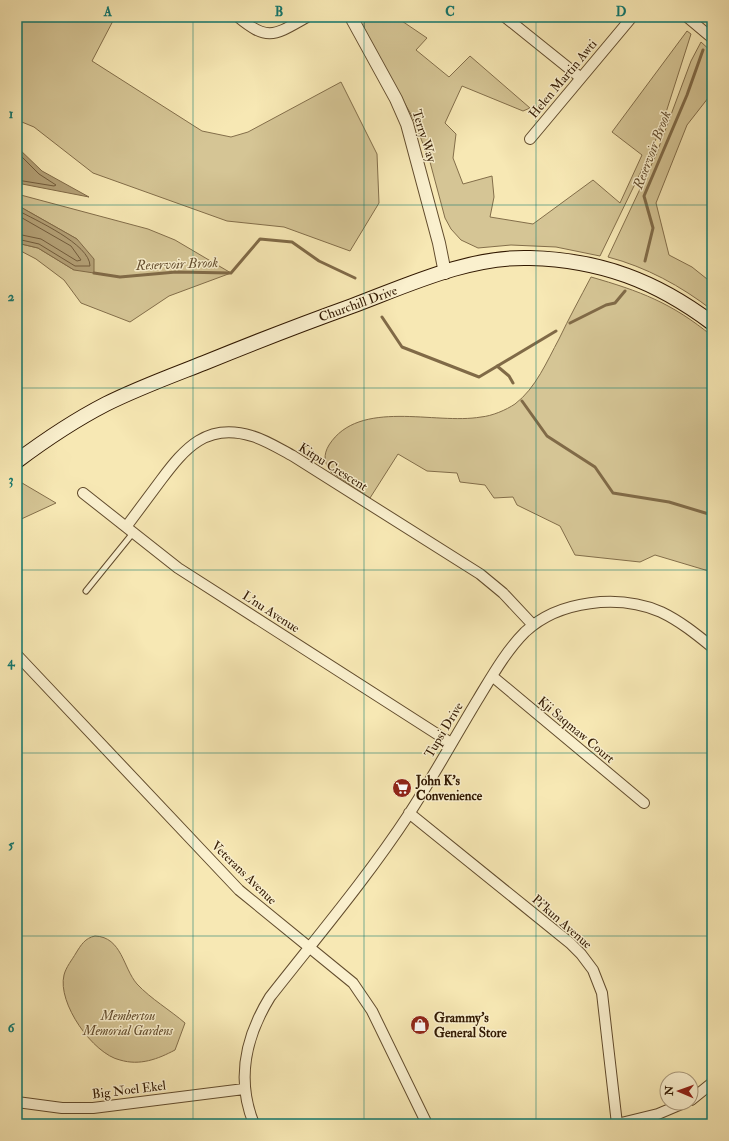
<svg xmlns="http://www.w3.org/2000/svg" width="729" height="1141" viewBox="0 0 729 1141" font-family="'IM FELL Double Pica',serif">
<rect width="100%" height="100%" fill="#f7e8b4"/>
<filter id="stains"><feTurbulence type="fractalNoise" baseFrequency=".005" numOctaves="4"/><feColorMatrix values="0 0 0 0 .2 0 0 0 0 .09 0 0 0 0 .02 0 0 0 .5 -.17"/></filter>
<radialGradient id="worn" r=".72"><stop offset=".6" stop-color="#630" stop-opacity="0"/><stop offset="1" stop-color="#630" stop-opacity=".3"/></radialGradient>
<path fill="#d5c595" stroke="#836e4a" d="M17,17H115L92,61L202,131L231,137L248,132L341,82L377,154L379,203L350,251L284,227L227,221L93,173L34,127L17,120Z
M366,17H396L427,38L416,50L449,77L470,56L530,108L523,111L462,86L445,123L456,134L453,158L463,184L492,176L494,197L490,217L533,224L593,180L620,203L642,155L612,132L687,31L691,34L662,125L650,153L600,256L556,247L511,245L478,248L461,240L451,229L445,218L430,162L413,118L365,33L364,24Z
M701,42L712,52V93L687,125L656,203L669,255L692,267L712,283V310C681,286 646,267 608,257L656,155L691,61Z
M17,194L148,229L175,240L231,273L169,296L130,322L81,303L64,280L36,259L17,249V243L38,248L74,270L77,239L17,205Z
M591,277C640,291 672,303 712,336V572L655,555L640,562L575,555L560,526L517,505L513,497L494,498L485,485L460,482L457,473L427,471L398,454L370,498L331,472C324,463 323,455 329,445C359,398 435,425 481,417C492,416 506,410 515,404C536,388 547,361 559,339C569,318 580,298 591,277Z
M17,480L56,503L17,521Z
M95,936C122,937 123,968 137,984C151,999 170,1010 185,1023L175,1050C158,1059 140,1066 120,1060C93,1054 57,1003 64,975C66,967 72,960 76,953C81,945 85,938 95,936Z"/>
<path fill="#b4a177" stroke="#806a47" d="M17,147L42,171L89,197L17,183Z
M17,205L77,239L94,259V273L74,270L38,248L17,243Z"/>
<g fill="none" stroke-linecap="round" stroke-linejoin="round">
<path stroke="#725c3c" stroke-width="1" d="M17,152L39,174L56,185L54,186L17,180
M17,210C35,220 90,244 90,266H75L39,244L17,239
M17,215L71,246L81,260L77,261L41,239L17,234"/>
<path stroke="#806a47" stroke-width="3" d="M645,261L653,228L644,196L687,95L703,50
M94,273L120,277L176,272L231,273L260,239L292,242L319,261L355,278
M382,317L402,347L479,377L556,331
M570,323L606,305L615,303L625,291
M497,366L509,376L513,383
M522,401L547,436L595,467L613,493L669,502L712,515"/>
<defs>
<path id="service" d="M86,591L133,533"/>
<path id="minor" d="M238,17C268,42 275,35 307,17
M505,17L581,78
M687,17L712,38
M530,139L632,17
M83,493L178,568L451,743
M126,527C137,512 149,496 161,480C185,448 207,422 252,436C266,440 280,449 293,456L480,574L503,593L533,625
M17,655L239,890L353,983L372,1011L427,1124
M492,676L644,803
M409,813L570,943L581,954L593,970L602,993L617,1124
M691,1100L712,1083
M17,1102L62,1108H93L244,1089
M254,1124C236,1080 246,1036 270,997C317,937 367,878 409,814C433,777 455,737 478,699C492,676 506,651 525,632C559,600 619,594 661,612C680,621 696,634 712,647
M617,1124L658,1114L684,1103"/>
<path id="tertiary" d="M351,17L396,99L407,124L439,243L445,273"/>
<path id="secondary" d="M17,461C45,440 75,420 106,404C138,388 171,376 204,363C253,343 302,324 352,306C408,285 469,256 530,258C601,260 656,281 712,323"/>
</defs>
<use href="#service" stroke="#624c2d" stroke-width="7"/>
<use href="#minor" stroke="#624c2d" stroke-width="12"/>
<use href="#tertiary" stroke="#624c2d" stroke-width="14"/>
<use href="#secondary" stroke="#311800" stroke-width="16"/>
<use href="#service" stroke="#faf0ce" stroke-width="5"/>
<use href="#minor" stroke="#faf0ce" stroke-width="10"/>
<use href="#tertiary" stroke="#faf0ce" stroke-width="12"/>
<use href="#secondary" stroke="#faf0ce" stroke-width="14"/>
</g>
<path fill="none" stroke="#0f766e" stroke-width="1" stroke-opacity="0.55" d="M193,17V1124M364,17V1124M536,17V1124M17,205H712M17,388H712M17,570H712M17,753H712M17,936H712"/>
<defs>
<symbol id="supermarket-disc" viewBox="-11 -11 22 22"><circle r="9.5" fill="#8f2418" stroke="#faf0ce"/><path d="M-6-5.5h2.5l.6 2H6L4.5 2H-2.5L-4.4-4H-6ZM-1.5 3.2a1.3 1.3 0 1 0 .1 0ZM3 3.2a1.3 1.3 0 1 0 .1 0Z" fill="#fff"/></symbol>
<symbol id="shop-disc" viewBox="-11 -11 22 22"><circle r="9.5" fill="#8f2418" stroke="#faf0ce"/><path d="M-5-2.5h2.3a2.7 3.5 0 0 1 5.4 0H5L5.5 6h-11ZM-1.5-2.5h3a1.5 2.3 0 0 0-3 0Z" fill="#fff"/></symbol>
</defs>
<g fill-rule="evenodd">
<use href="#supermarket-disc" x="391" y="777" width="22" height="22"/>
<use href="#shop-disc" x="409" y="1014" width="22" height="22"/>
</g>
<g text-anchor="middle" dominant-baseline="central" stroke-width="3" stroke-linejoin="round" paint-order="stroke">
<g font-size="13" fill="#311800" stroke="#faf0ce">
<text transform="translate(563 79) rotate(-50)">Helen Martin Awti</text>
<text transform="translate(424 136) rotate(73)">Terry Way</text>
<text transform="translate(358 304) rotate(-20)">Churchill Drive</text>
<text transform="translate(333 467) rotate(32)">Kitpu Crescent</text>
<text transform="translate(271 612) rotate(33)">L'nu Avenue</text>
<text transform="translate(444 730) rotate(-59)">Tupsi Drive</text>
<text transform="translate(576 730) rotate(40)">Kji Saqmaw Court</text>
<text transform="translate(244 873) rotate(44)">Veterans Avenue</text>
<text transform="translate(562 922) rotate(41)">Pi'kun Avenue</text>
<text transform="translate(129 1090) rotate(-7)">Big Noel Ekel</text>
</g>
<g font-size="13" font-weight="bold" fill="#311800" stroke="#faf0ce" text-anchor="start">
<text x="416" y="781">John K's<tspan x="416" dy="15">Convenience</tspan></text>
<text x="434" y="1018">Grammy’s<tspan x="434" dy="15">General Store</tspan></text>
</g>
<g font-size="13" font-style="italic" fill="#624c2d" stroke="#faf0ce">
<text x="128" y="1016">Membertou<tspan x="128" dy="15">Memorial Gardens</tspan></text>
</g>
<g font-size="14" font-style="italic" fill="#654f30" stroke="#faf0ce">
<text transform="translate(652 150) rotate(-69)">Reservoir Brook</text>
<text transform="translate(177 264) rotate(-2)">Reservoir Brook</text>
</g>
</g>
<rect width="729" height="1141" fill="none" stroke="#f7e8b4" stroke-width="44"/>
<g transform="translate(679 1091) rotate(272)"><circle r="19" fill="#faf0ce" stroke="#aa9a7c"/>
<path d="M0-3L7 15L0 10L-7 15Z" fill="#8f2418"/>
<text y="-6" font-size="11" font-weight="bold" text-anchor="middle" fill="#311800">N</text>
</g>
<rect x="22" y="22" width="685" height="1097" fill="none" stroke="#0f766e" stroke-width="1.5"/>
<g font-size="13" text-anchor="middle" font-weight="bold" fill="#0f766e">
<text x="108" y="16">A</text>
<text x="279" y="16">B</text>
<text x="450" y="16">C</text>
<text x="621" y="16">D</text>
<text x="11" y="118">1</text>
<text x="11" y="301">2</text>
<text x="11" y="484">3</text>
<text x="11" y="666">4</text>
<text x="11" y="849">5</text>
<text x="11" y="1032">6</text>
</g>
<rect width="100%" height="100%" filter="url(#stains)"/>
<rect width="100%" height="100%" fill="url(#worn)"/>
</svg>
